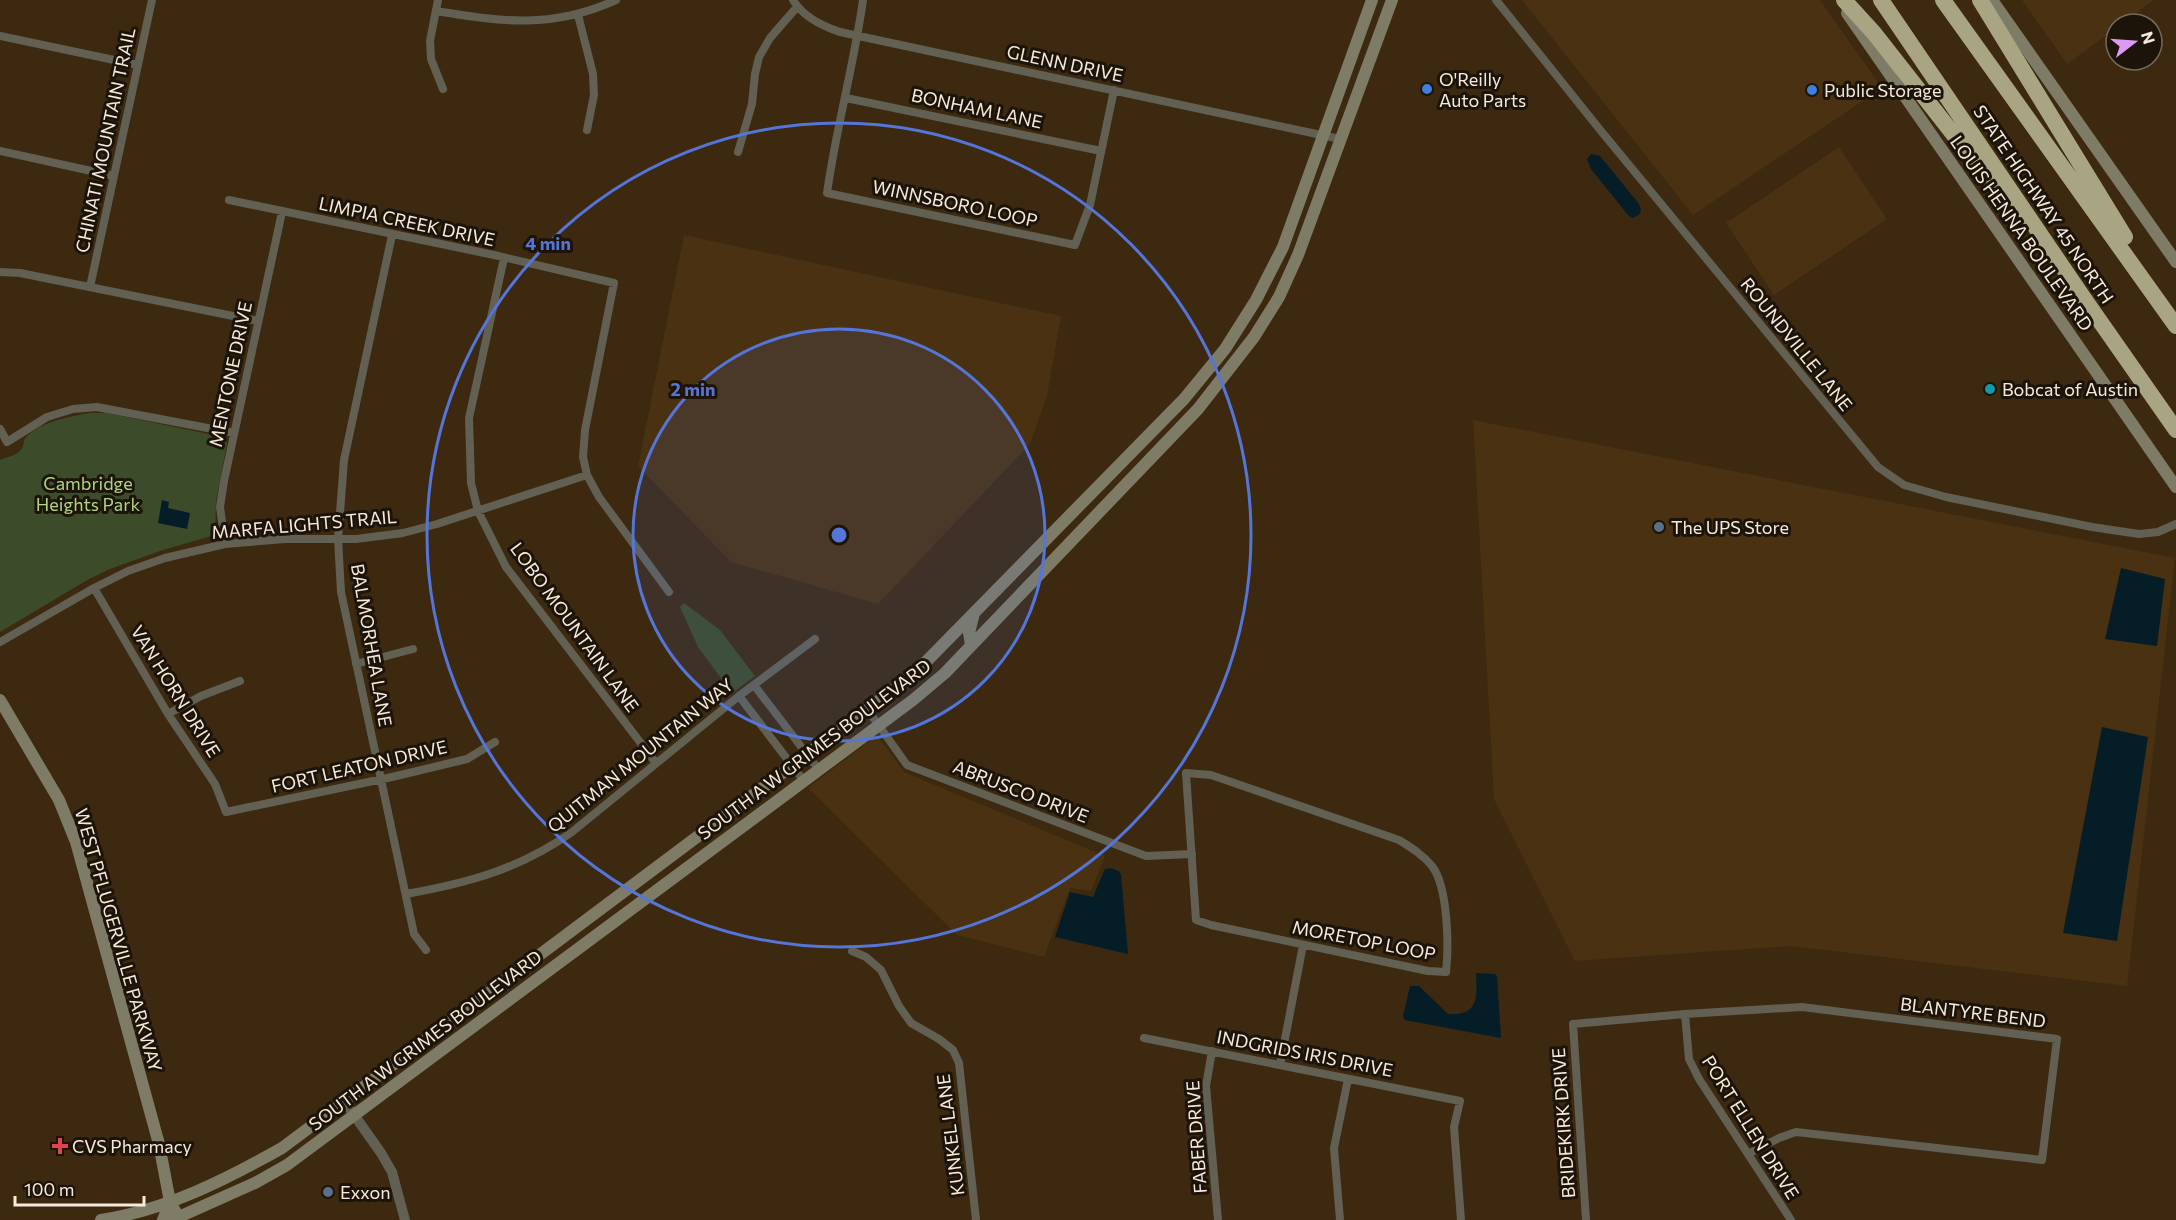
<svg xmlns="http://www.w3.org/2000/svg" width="2176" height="1220" viewBox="0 0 2176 1220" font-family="Commissioner,sans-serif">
<rect width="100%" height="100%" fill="#3c2910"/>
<path fill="#493111" d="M1522,0H1820L1882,88L1693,215Z
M2022,0H2154L2121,24H2116V28L2067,64Z
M1839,147L1887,219L1774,295L1726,223Z
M684,235L1061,316L1047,396L1030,444L878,604L731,562L638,466Z
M1473,420L2175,558L2127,986L1791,946L1575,961L1494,799Z
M877,735L904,772L1105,856L1091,891L1070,888L1044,957L957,935L808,788Z"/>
<path fill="#3c4b29" d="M89,413H107L223,437L227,443L216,501L215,535L163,550L110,569L89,579L0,632V460C9,456 19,456 23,446C25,441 23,441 26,437C42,421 69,417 89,413Z
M684,603L720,630L755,676L732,693L698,647L680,607Z"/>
<path fill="#051d27" d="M1591,154L1600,156L1639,204L1641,210L1639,215L1632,218L1628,215L1591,169L1587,159Z
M162,500L169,502L168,508L190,513L187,529L158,523Z
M2121,568L2165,579L2157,646L2105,639Z
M2102,727L2148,737L2117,941L2063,933Z
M1110,868L1119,871L1121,875L1128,954L1055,937L1070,892L1093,897L1105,869Z
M1476,973L1495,974L1497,976L1501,1038L1405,1020L1403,1016L1410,986H1419L1448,1014C1479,1016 1477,997 1476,973Z"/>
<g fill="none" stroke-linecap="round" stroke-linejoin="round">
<path stroke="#616052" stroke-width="8" d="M438,0L430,41L431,59L443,89
M793,0C803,17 822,26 840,32L1340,139
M863,0C854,65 836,128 827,193L1075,245L1090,205L1114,90
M1496,0L1601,131L1878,467L1904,485L1946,497L2092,527L2139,534L2158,532L2176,524
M436,11C503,22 552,29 616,0
M578,15L593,74L594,95L587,130
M0,36L138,65
M846,98L1101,151
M0,151L114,176
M738,152L752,104L755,74L759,57L770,38L797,7
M229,200L494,255L614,283L585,430L583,457L587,475L599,497L669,592
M392,235L344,460L338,539L341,592L414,934L426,950
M504,258L469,418L471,483L478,511L506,567L656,763
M0,272L20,273L258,321
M90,287L152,0
M0,429L7,442L47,417L73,409L97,407L234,433
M225,544L220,507L224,481L282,212
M94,588L168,714L215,784L226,812L392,777L467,759L495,742
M0,642L94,588L128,571L165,558L225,544L285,539H356L403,533L437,524L587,475
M356,664L413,649
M754,685L819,770
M739,696L804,781
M867,709L907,765L1146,856L1192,854
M168,714L201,696L240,681
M1186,773L1211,775L1399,840C1412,848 1423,855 1432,866C1448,887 1449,946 1446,972L1428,971L1211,925L1196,920Z
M406,894C468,883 520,869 572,832L739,696L815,639
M852,951L866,957L881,970L899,1006L911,1023L939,1039L953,1050L959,1063L976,1220
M1685,1014L1689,1059L1699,1079L1791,1220
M1144,1038L1460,1101L1454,1127L1461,1220
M1212,1051L1206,1086L1218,1220
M1280,1065L1303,945
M1340,1220L1334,1148L1348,1079
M1586,1220L1573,1024L1685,1014L1802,1007L2057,1039L2042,1160L1796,1132L1779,1138L1748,1154"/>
<path stroke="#616052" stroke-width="10" d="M345,1102L381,1153L392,1172L405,1220"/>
<path stroke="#7e7c66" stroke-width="12" d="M1992,0L2176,262
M1847,13L2176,487
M971,645L969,633L974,613
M0,700L59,800L76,842L159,1144L170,1202L180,1220
M101,1220C166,1210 225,1180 282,1148L913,675L1184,399L1225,349L1256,300L1283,247L1372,0
M163,1220L170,1202
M172,1220L255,1183L287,1165L913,700L945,673L1198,409L1254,337L1279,297L1298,255L1392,0"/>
<path stroke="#a9a583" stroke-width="16" d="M1844,0L1874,33L2005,200
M1881,0L2083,297L2176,430
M1943,0L2176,326
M1980,0L2125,237"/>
</g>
<circle cx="839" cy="535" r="206" fill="#5475d9" fill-opacity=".12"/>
<g fill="none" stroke="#5475d9" stroke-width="3">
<circle cx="839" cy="535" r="206"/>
<circle cx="839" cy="535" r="412"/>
</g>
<g fill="#3f7fe0" stroke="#1c1409" stroke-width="2">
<circle cx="1427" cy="89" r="6"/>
<circle cx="1812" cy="90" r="6"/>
</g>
<circle fill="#0f9aa8" stroke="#1c1409" stroke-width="2" cx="1990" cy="389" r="6"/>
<g fill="#5c6f8a" stroke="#1c1409" stroke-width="2">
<circle cx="1659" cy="527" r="6"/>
<circle cx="328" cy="1192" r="6"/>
</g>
<path fill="#e0444e" stroke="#1c1409" stroke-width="2" d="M57 1137h6v6h6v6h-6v6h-6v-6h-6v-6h6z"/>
<g text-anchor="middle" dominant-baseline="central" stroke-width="6" stroke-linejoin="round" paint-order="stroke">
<g font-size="18" fill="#f7eadc" stroke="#1c1409">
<text transform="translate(1065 63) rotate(12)">GLENN DRIVE</text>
<text transform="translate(977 108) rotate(12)">BONHAM LANE</text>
<text transform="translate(105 140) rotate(-78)">CHINATI MOUNTAIN TRAIL</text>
<text transform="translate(955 203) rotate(12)">WINNSBORO LOOP</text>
<text transform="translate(2044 204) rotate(56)">STATE HIGHWAY 45 NORTH</text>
<text transform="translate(407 221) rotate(12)">LIMPIA CREEK DRIVE</text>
<text transform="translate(2022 233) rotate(55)">LOUIS HENNA BOULEVARD</text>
<text transform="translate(1797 344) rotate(51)">ROUNDVILLE LANE</text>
<text transform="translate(230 374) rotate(-78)">MENTONE DRIVE</text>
<text transform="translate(304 524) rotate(-5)">MARFA LIGHTS TRAIL</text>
<text transform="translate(575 627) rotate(54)">LOBO MOUNTAIN LANE</text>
<text transform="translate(372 645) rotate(80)">BALMORHEA LANE</text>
<text transform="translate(176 691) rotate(58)">VAN HORN DRIVE</text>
<text transform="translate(814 749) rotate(-37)">SOUTH A W GRIMES BOULEVARD</text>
<text transform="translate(640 755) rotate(-39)">QUITMAN MOUNTAIN WAY</text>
<text transform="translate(359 766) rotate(-13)">FORT LEATON DRIVE</text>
<text transform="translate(1021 791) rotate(21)">ABRUSCO DRIVE</text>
<text transform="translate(119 940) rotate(74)">WEST PFLUGERVILLE PARKWAY</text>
<text transform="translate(1364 940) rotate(11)">MORETOP LOOP</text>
<text transform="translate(1973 1012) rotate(7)">BLANTYRE BEND</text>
<text transform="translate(425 1040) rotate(-37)">SOUTH A W GRIMES BOULEVARD</text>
<text transform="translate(1305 1053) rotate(11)">INDGRIDS IRIS DRIVE</text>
<text transform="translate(1563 1123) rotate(-94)">BRIDEKIRK DRIVE</text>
<text transform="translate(1751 1127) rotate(58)">PORT ELLEN DRIVE</text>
<text transform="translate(950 1135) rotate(-97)">KUNKEL LANE</text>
<text transform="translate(1196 1137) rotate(-94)">FABER DRIVE</text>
</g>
<g font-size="18" fill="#f7eadc" stroke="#1c1409" text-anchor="start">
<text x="1439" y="79">O'Reilly<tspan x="1439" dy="21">Auto Parts</tspan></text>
<text x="1824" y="90">Public Storage</text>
<text x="2002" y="389">Bobcat of Austin</text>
<text x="1671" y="527">The UPS Store</text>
<text x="72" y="1146">CVS Pharmacy</text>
<text x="340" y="1192">Exxon</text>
</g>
<g font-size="18" fill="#b0d57e" stroke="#1c1409">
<text x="88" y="483">Cambridge<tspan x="88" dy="21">Heights Park</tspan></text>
</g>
</g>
<circle cx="839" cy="535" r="9" fill="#5475d9" stroke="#1c1409" stroke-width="3"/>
<g font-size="18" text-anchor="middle" font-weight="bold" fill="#5475d9" stroke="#1c1409" stroke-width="6" stroke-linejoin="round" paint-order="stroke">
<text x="548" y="250">4 min</text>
<text x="693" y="396">2 min</text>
</g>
<g transform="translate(2134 42) rotate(73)"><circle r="28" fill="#1c1409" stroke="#746a5d" stroke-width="1.5"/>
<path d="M0-4.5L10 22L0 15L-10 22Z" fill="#dd99f3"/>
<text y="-9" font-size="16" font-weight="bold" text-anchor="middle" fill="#f7eadc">N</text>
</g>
<path d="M15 1196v9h129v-9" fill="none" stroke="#f7eadc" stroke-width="3"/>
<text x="24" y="1196" font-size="18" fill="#f7eadc" stroke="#1c1409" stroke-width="4.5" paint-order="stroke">100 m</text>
</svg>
